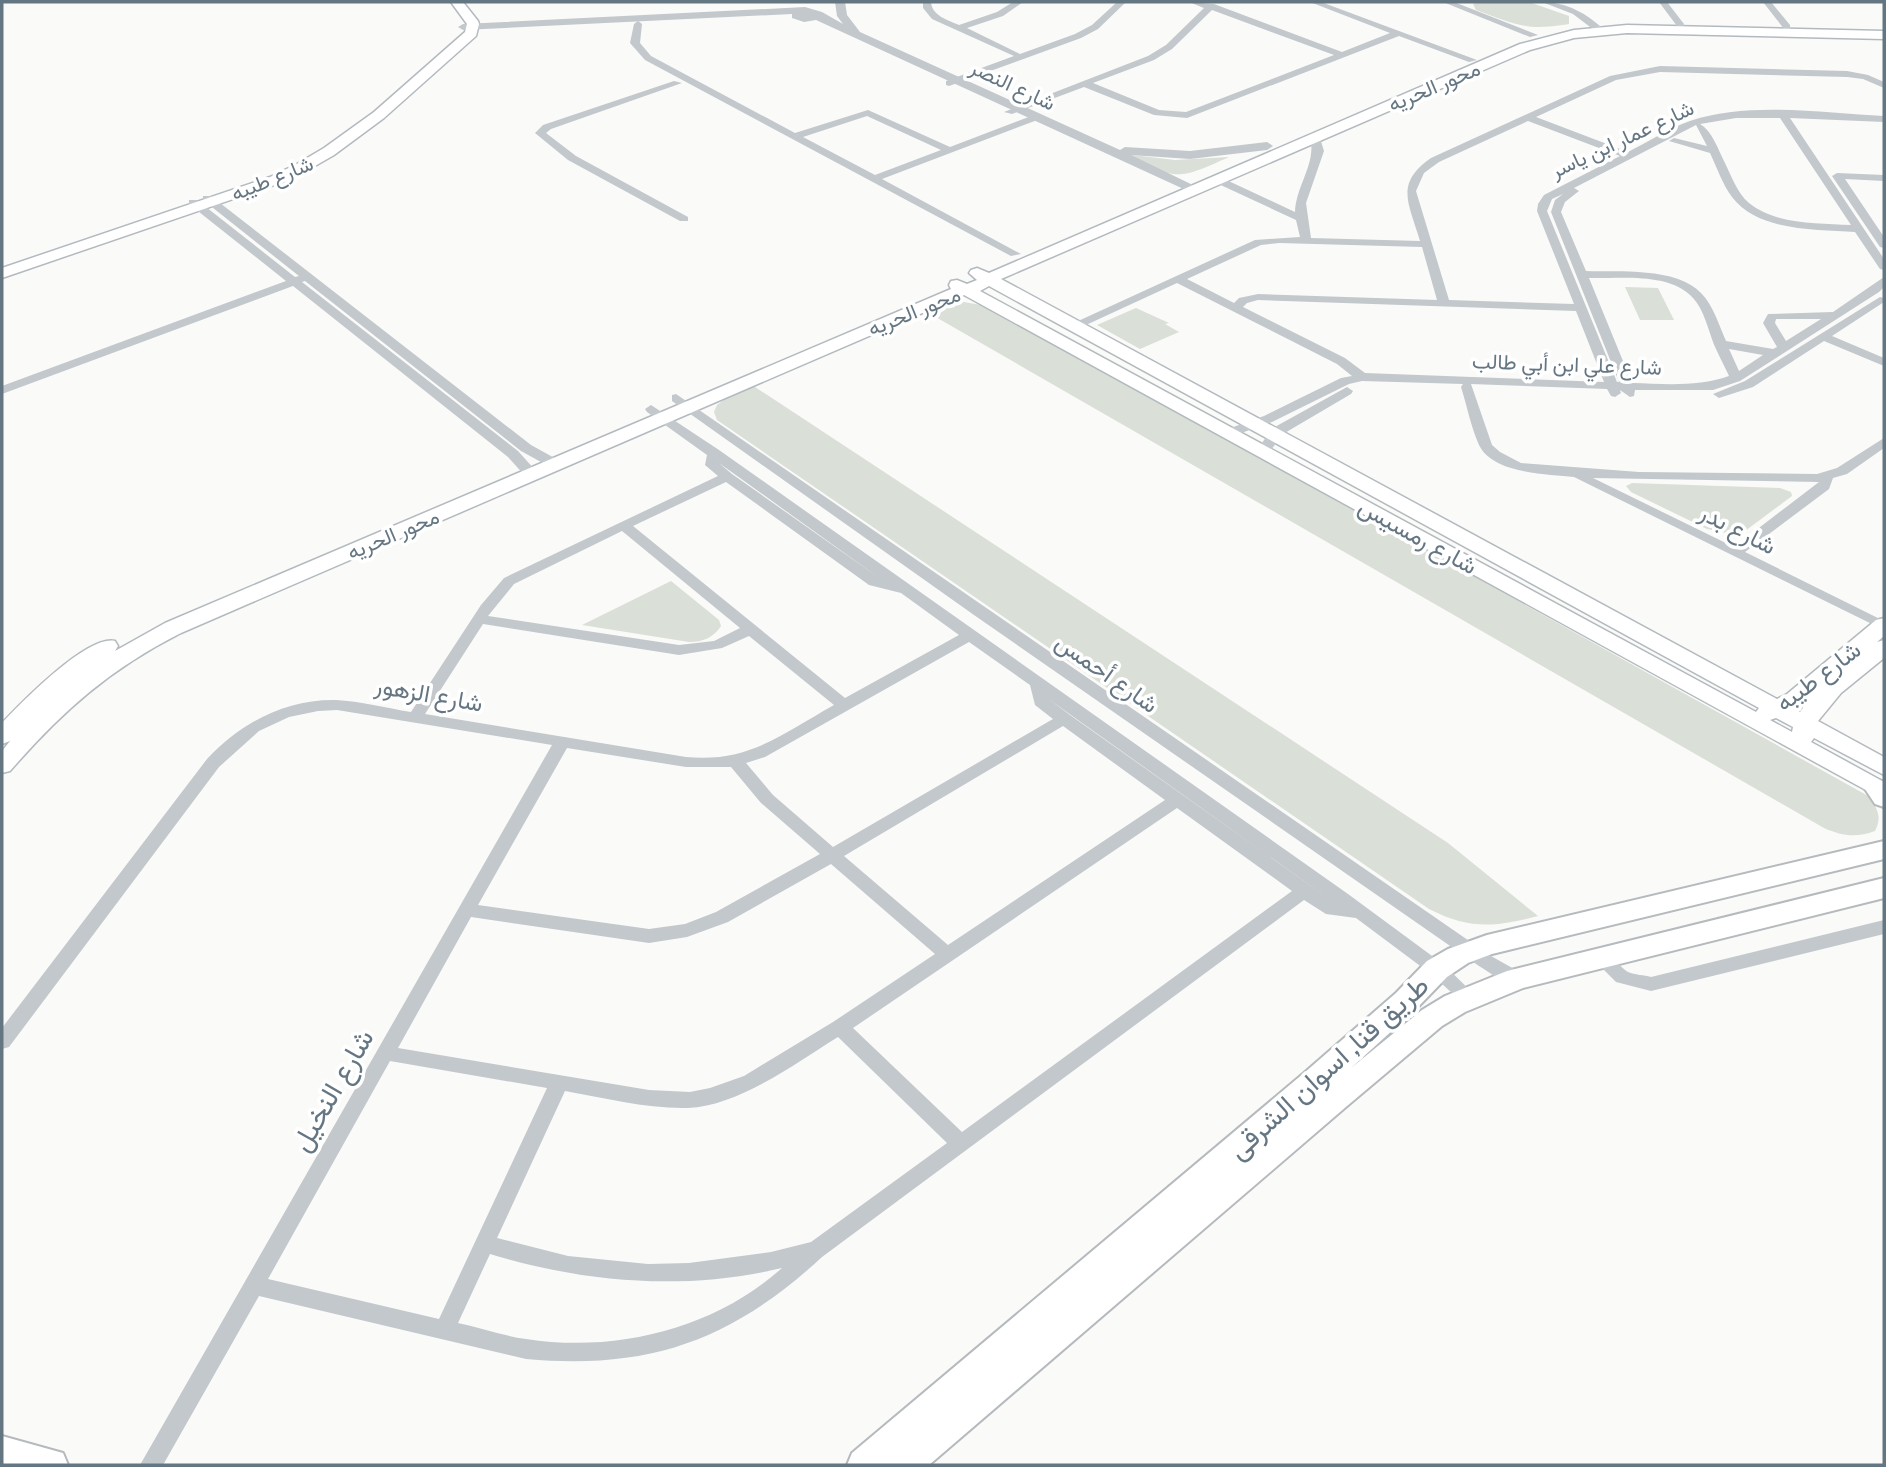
<svg xmlns="http://www.w3.org/2000/svg" width="1886" height="1467" viewBox="0 0 1886 1467" font-family="Cabin,Vazirmatn,sans-serif">
<rect width="100%" height="100%" fill="#fafaf8"/>
<path fill="#dadfd7" d="M1478,2H1529L1569,16V24C1526,31 1517,25 1476,10L1473,4Z
M1124,154L1175,160L1229,157C1174,182 1177,179 1124,154Z
M1625,287L1658,288L1674,320H1640Z
M958,301L987,306L1030,329L1870,797C1878,811 1882,817 1875,831C1856,838 1842,836 1824,828L927,312Z
M1136,308L1169,323L1165,324L1179,332L1140,349L1097,325Z
M752,385L1448,843L1538,916C1495,927 1470,930 1429,909L717,420L714,412L717,405L728,397Z
M1632,483L1780,488L1791,492L1792,496L1745,531L1727,533L1707,529L1631,492L1626,486Z
M671,581L719,620L721,626C713,638 703,642 689,642L582,625Z"/>
<g fill="none" stroke-linecap="round" stroke-linejoin="round">
<defs>
<path id="secondary" d="M451,2H463L478,21L479,24L476,36L384,118L334,155L308,170L280,183L2,278V268L270,177L297,164L324,148L374,112L465,32L467,24Z
M1627,25L1884,31V39L1627,33L1574,38L1530,50L1001,279L1777,699L1787,694L1876,620L1884,618V636L1877,642L1884,640V658L1841,693L1818,721L1884,757V775L1814,738L1811,742L1884,782V800L964,295L181,633C110,669 62,711 10,771L2,773V751L10,741L2,744V723C21,703 88,634 115,641L118,646L115,651L165,623L951,289L949,285L951,281L957,280L967,284L977,280L969,273L971,270L977,268L989,273L1520,44L1574,30ZM989,286L1759,708L1756,712L980,291ZM1810,698L1800,712L1794,708ZM1776,718L1793,727L1792,732L1770,720Z"/>
<path id="primary" d="M1878,780L1884,782V807L1875,804L1865,789L1869,783Z
M1884,841V859L1492,954L1468,963L1447,977L1416,1009L1351,1068L1422,1010L1445,996L1507,971L1884,878V898L1523,988L1465,1012L1442,1026L1347,1106L929,1465H847L852,1453L1304,1073L1396,993L1427,961L1448,949L1487,935Z
M2,1436L63,1453L68,1465H2Z"/>
</defs>
<use href="#secondary" stroke="#b3babf" stroke-width="3"/>
<use href="#primary" stroke="#b5babe" stroke-width="4"/>
<path fill="#c3c8cc" fill-rule="evenodd" d="M923,2H931C932,16 948,20 959,25L997,12L1013,2H1023L1003,16L967,28L1020,54L1075,34L1092,25L1117,2H1126L1098,29L1081,38L949,86L946,85V81L1014,56L932,19L923,8Z
M1189,2L1214,4L1342,52L1390,33L1310,2H1321L1477,60L1469,62L1399,36L1187,118L1154,115L1084,87L1012,114L1004,112L1148,56L1166,45L1204,8ZM1212,10L1334,55L1186,112L1159,110L1093,83L1154,60L1172,49Z
M1443,2H1454L1538,35L1530,37Z
M1542,2C1567,2 1588,14 1605,31L1598,33L1573,14Z
M1659,2H1667L1684,24L1683,26H1677Z
M1763,2H1771L1790,25V29H1784Z
M638,21L642,24L640,43L651,56L795,133L868,110L950,147L1034,115H1040V119L882,179L1021,254L1011,256L645,60L630,43L634,24ZM867,116L941,150L875,175L803,137Z
M1660,66L1847,71L1868,75L1884,82V88L1863,79L1847,77L1660,72L1616,80L1536,117L1628,152C1648,142 1669,128 1690,121C1747,101 1825,113 1884,116V122L1790,118L1884,259V270L1880,269L1855,232C1817,229 1758,232 1732,197C1723,185 1717,168 1710,153L1669,141L1674,138L1707,146L1696,125L1574,188L1579,191L1565,202L1561,212L1586,271C1618,272 1677,267 1701,293C1713,305 1719,325 1726,341L1773,349L1777,347L1763,323L1768,314L1833,312L1884,277V287L1879,292L1740,381L1713,390H1635L1634,396L1630,397L1620,390L1621,393L1615,397L1611,396L1607,389L1471,384L1492,445L1500,452L1521,463L1639,472L1817,474L1837,468L1884,438V448L1847,474L1833,478L1829,489L1745,552L1884,621V630L1574,477C1547,474 1493,474 1479,445C1471,427 1467,406 1461,387L1463,384L1362,381L1349,384L1272,422L1230,437L1224,433L1225,430L1264,416L1341,378L1352,376L1337,364L1177,283L1086,325H1078L1076,322L1255,240L1300,237L1296,220L1212,181V177H1220L1295,212C1296,185 1317,163 1310,137L1319,135L1324,151L1306,203L1311,238L1420,241C1409,203 1394,184 1431,158L1610,76ZM1736,118H1780L1851,225C1819,223 1776,225 1749,203C1737,193 1731,175 1724,161C1718,149 1712,131 1700,124ZM1528,121L1620,156L1544,195L1538,204L1537,211L1574,304L1449,300L1416,191L1424,173L1439,162ZM1563,194L1555,200L1551,212L1619,382H1617L1547,211L1552,199ZM1279,243L1422,247L1437,300L1258,294L1239,298L1234,303L1187,279L1261,245ZM1589,278C1620,279 1670,272 1693,298C1704,310 1708,329 1713,342C1717,352 1724,365 1729,376C1698,387 1665,384 1632,383ZM1258,300L1576,311L1604,382L1365,373L1345,358L1243,307L1247,303ZM1776,319H1821L1786,341L1775,323ZM1729,349L1763,355L1739,371ZM1593,478L1819,482L1734,547Z
M674,81L682,83L551,129L546,133L576,156L688,217V221H680L568,160L535,133L543,125Z
M1837,173L1884,175V181L1845,179L1884,237V248L1880,247L1832,176Z
M203,196H211L531,445L560,461V467H550L521,451L305,281L302,282L518,451L536,471V477H526L508,457L293,286L2,394V386L286,281L189,204V200H197L295,277L299,276L203,200Z
M1880,297L1884,298V302L1832,336L1884,358V366L1824,341L1753,387L1719,398L1713,394L1745,381Z
M1347,387L1353,391L1351,394L1283,434L1268,454H1258L1256,451L1273,428Z
M676,394L1491,956L1523,974L1526,979L1523,984C1509,989 1491,973 1479,966L974,615L672,401V395Z
M651,405L719,450L1348,894L1443,964L1477,997L1474,1002L1468,1004L1462,1002L1431,974L1356,918L1326,914L1304,900L822,1257C731,1341 649,1370 526,1359L259,1296L163,1465H140L552,745L337,710L318,711L289,717L259,731L219,767L9,1047L2,1049V1028L207,759C241,723 285,699 336,700C360,701 386,708 411,712L481,605L504,578L718,476L705,465L707,455L647,412L645,409ZM719,463L882,580L732,474ZM726,482L869,585L901,593L959,635L845,698L633,526ZM622,531L740,628L714,641L679,645L488,616L514,584ZM483,624L679,655L722,648L749,636L834,705C782,734 749,763 686,757L425,714ZM969,642L1030,685L1035,705L1053,719L833,847L773,795L746,763L765,757ZM1047,698L1335,903L1070,715ZM1063,726L1165,800L948,945L844,856ZM567,748L686,767H731L761,803L820,854L716,912L685,924L649,929L478,905ZM1177,808L1292,891L962,1132L853,1028ZM831,864L935,954L833,1022L744,1076L710,1088L690,1092L649,1090L398,1048L471,917L649,943L687,937L728,922ZM838,1037L947,1143L811,1242L771,1252L689,1263L648,1264L568,1256L497,1238L565,1091C605,1098 647,1109 688,1108C739,1106 796,1063 838,1037ZM390,1061L547,1088L439,1319L268,1279ZM490,1254C586,1283 684,1291 782,1268C714,1329 616,1353 526,1339C504,1336 481,1328 458,1323Z
M1884,920V934L1651,991L1616,982L1592,958L1595,953C1611,948 1616,965 1628,972C1635,975 1644,975 1651,977Z"/>
<path fill="#c3c8cc" fill-rule="evenodd" d="M835,2H845L847,15L860,32L1120,150L1125,147L1190,151L1267,142L1273,146L1267,150L1190,159L1131,155L1199,188L1198,191H1188L816,20L804,22L792,18V14L463,30L458,27L463,24L805,7L822,12L843,24L837,16Z"/>
<use href="#secondary" fill="#fff" fill-rule="evenodd"/>
<use href="#primary" fill="#fff" fill-rule="evenodd"/>
</g>
<g text-anchor="middle" dominant-baseline="central" stroke-width="7" stroke-linejoin="round" paint-order="stroke">
<g font-size="21" fill="#657683" stroke="#fff">
<text transform="translate(1013 85) rotate(25)">شارع النصر</text>
<text transform="translate(1434 86) rotate(-23)">محور الحريه</text>
<text transform="translate(1622 139) rotate(-25)">شارع عمار ابن ياسر</text>
<text transform="translate(272 178) rotate(-22)">شارع طيبه</text>
<text transform="translate(914 311) rotate(-22)">محور الحريه</text>
<text transform="translate(1567 364) rotate(2)">شارع علي ابن أبي طالب</text>
<text transform="translate(393 534) rotate(-23)">محور الحريه</text>
</g>
<g font-size="24" fill="#657683" stroke="#fff">
<text transform="translate(1738 529) rotate(27)">شارع بدر</text>
<text transform="translate(1418 536) rotate(29)">شارع رمسيس</text>
<text transform="translate(1107 673) rotate(35)">شارع أحمس</text>
<text transform="translate(1818 676) rotate(-37)">شارع طيبه</text>
<text transform="translate(429 694) rotate(10)">شارع الزهور</text>
</g>
<g font-size="28" fill="#657683" stroke="#fff">
<text transform="translate(1328 1067) rotate(-42)">طريق قنا, اسوان الشرقى</text>
<text transform="translate(332 1090) rotate(-60)">شارع النخيل</text>
</g>
</g>
<rect width="1886" height="1467" fill="none" stroke="#657683" stroke-width="7"/>
</svg>
